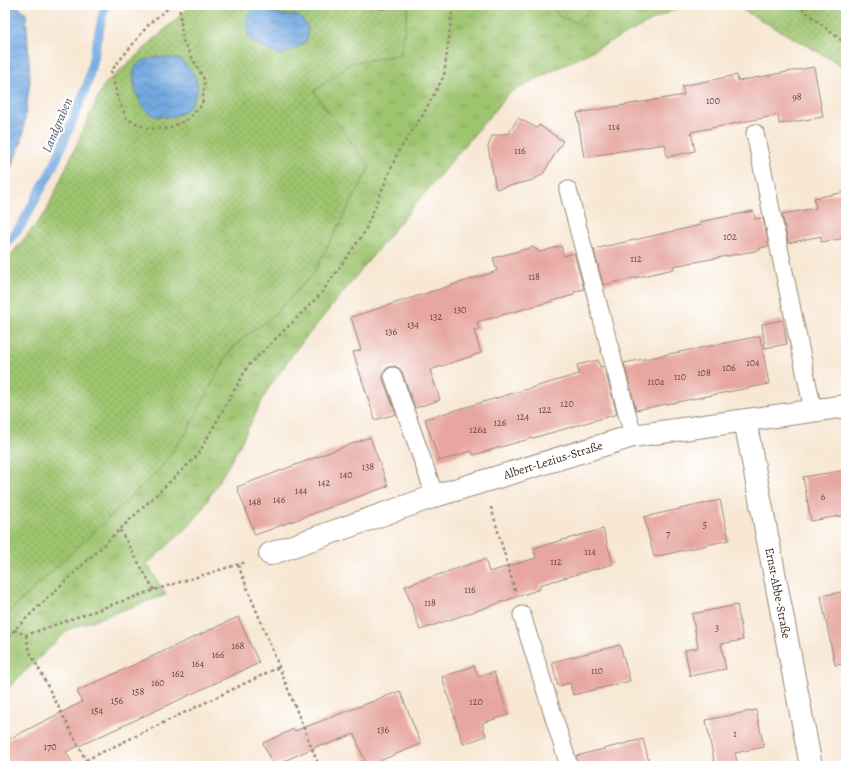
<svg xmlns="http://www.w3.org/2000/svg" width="851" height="771" viewBox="0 0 851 771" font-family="Alegreya,serif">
<defs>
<pattern id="grass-dots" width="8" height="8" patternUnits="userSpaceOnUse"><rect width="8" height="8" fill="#9dc46e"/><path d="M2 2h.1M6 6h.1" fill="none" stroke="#819f5a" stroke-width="1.8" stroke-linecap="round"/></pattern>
<pattern id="park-tufts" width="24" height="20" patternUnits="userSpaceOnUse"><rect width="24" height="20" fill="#9dc46e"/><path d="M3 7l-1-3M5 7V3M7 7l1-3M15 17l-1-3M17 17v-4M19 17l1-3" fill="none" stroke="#819f5a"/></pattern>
<pattern id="water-waves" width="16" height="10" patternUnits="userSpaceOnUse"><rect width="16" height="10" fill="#72a8e0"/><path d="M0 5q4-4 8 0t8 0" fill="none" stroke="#5f89b5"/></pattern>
</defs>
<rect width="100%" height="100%" fill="#fff"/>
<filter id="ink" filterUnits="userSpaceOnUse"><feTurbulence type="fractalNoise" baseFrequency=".025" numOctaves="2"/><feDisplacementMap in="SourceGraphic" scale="8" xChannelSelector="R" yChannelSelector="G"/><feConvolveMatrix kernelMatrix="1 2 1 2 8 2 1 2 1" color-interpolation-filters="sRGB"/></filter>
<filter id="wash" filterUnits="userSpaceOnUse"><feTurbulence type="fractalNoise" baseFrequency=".012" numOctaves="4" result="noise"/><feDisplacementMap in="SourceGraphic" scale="16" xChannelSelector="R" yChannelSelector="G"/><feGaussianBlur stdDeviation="0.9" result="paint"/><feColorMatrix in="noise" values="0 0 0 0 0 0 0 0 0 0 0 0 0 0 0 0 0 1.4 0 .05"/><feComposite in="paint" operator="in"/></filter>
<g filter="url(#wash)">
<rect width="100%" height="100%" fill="#f7e7d3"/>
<path fill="url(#grass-dots)" stroke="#6c7746" d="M192,5H409L400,55L351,63L314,92L370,167L313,274L270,319L244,337L228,354L188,430L159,470L5,616V262L46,212L103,86Z
M552,5H595L577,23L558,16Z
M734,5H846V70L836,62Z"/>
<path fill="url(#park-tufts)" stroke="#6c7746" d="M409,5H552L558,16L577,23L595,5H714L675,9L509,93L397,226L294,352L267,391L235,454L203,508L190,525L147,564L166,595L69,629L5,691V616L159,470L188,430L228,354L244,337L270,319L313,274L370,167L314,92L351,63L400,55Z"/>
<path fill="url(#water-waves)" stroke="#56697f" d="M5,5H16L26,13L30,80L22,141L5,181Z
M255,7L283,15L299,16L308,26L307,40L296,49L280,55C265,49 242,42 247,20C248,16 253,11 255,7Z
M156,57L181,59C191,71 204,83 194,98C192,102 190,106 187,109C179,117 163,119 153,115C139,109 127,78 137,65C141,60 150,59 156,57Z"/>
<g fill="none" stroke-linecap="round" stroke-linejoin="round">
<path stroke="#72a8e0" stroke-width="9" d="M5,244L22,224L55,163L87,86L105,5"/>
</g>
<g id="blocks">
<path fill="#e7a7a0" d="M814,67L823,117L779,124L778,115L691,132L695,151L667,157L665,144L584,157L577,113L684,95L682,86L737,75L738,81Z
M518,118L537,128L539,125L563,141L543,174L533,180L496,189L488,147L492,136L509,133Z
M846,192V238L821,242V236L788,243L782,214L816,208L814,198Z
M753,211L755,219L763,218L769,246L760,248V250L673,266L674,269L603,285L594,249L701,225L700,222Z
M561,246L564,256L574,253L584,289L574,292V295L477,322L479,329L474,330L481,353L430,370L440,400L415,408L402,372L400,369L395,366L389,367L386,369L383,374V379L396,414L375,420L353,352L361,350L351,317L497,271L493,258L533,247L540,252Z
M783,320L787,344L765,348L762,324Z
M760,336L769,384L636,410L624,363Z
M598,360L600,367L604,366L617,414L473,455L472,451L439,461L425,419L579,374L577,365Z
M370,437L388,486L255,535L237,487Z
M846,470V515L811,521L803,477Z
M720,500L729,540L654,557L644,517Z
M603,529L613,564L539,585L540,589L420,630L405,586L485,559L489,572L536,558L534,548Z
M846,591V664L835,665L821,596Z
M737,605L743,640L721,644L726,669L690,676L685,650L698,648L692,614Z
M238,617L259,663L66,752L74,766H5V741L82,702L77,691Z
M620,645L630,681L573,695L570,683L558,686L552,662Z
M474,666L478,677L494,672L508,715L482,723L486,736L463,744L442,677Z
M400,691L421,744L367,766L354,734L323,746L322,744L273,766L263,743L294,729L295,731Z
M756,710L764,747L735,753L738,766H715L706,720Z
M643,739L650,766H579L576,756Z"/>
</g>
</g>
<g filter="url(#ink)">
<use href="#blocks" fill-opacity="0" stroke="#998878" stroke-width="1"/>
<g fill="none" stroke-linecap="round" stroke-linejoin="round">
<defs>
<path id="service" d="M755,133L813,410
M568,190L633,436
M393,376L435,496
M522,615L569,766"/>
<path id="minor" d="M745,420L811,766
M270,554L435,496L633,436L846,406"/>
</defs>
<use href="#service" stroke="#998878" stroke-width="19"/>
<use href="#minor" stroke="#998878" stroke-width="24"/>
<path stroke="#998878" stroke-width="2.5" stroke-dasharray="3 3" stroke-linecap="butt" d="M172,5L150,23L111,71L117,96L127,119L147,128L168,129L188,119L202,105L205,81L183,41L179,5
M797,5L846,44
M382,10V5
M491,507L516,594
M120,530L154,590
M238,565L319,766
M14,630L26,635L154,590L246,562
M26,635L29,650L89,766
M5,642L14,630L197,456L248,366L320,295L364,233L398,152L422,116L444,76L453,5
M86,760L279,667"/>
<use href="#service" stroke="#fff" stroke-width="17"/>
<use href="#minor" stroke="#fff" stroke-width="22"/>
</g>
</g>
<g text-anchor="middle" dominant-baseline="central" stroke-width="4" stroke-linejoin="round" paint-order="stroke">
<g font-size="10" fill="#66493e">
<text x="797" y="96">98</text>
<text x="713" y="100">100</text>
<text x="614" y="126">114</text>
<text x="520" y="150">116</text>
<text x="730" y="236">102</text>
<text x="636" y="258">112</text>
<text x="534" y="276">118</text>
<text x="460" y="309">130</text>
<text x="436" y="316">132</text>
<text x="413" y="324">134</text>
<text x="391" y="331">136</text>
<text x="753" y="362">104</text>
<text x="729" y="367">106</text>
<text x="704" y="372">108</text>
<text x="680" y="376">110</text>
<text x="656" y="381">110a</text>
<text x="567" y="403">120</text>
<text x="545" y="409">122</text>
<text x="523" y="416">124</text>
<text x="500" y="422">126</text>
<text x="478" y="429">126a</text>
<text x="368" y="466">138</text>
<text x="346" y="474">140</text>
<text x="324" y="482">142</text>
<text x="301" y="490">144</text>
<text x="823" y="496">6</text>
<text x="279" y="499">146</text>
<text x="255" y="501">148</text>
<text x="705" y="524">5</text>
<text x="668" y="533">7</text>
<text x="590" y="551">114</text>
<text x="556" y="561">112</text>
<text x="470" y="589">116</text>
<text x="430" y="602">118</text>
<text x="717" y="627">3</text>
<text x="238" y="645">168</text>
<text x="218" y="654">166</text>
<text x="198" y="663">164</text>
<text x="597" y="670">110</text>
<text x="178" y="673">162</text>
<text x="158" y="682">160</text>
<text x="138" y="691">158</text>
<text x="117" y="700">156</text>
<text x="476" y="701">120</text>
<text x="97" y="710">154</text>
<text x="383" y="729">136</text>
<text x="735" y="733">1</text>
<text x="50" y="746">170</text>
</g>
<g font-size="12" fill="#3b2a1e" stroke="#fff">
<text transform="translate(553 460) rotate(-17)">Albert-Lezius-Straße</text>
<text transform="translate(778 593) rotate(79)">Ernst-Abbe-Straße</text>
</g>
<g font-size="13" font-style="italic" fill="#515c6c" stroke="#fff">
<text transform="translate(57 125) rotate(-67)">Landgraben</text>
</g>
</g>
<rect width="851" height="771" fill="none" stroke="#fff" stroke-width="20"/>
</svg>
